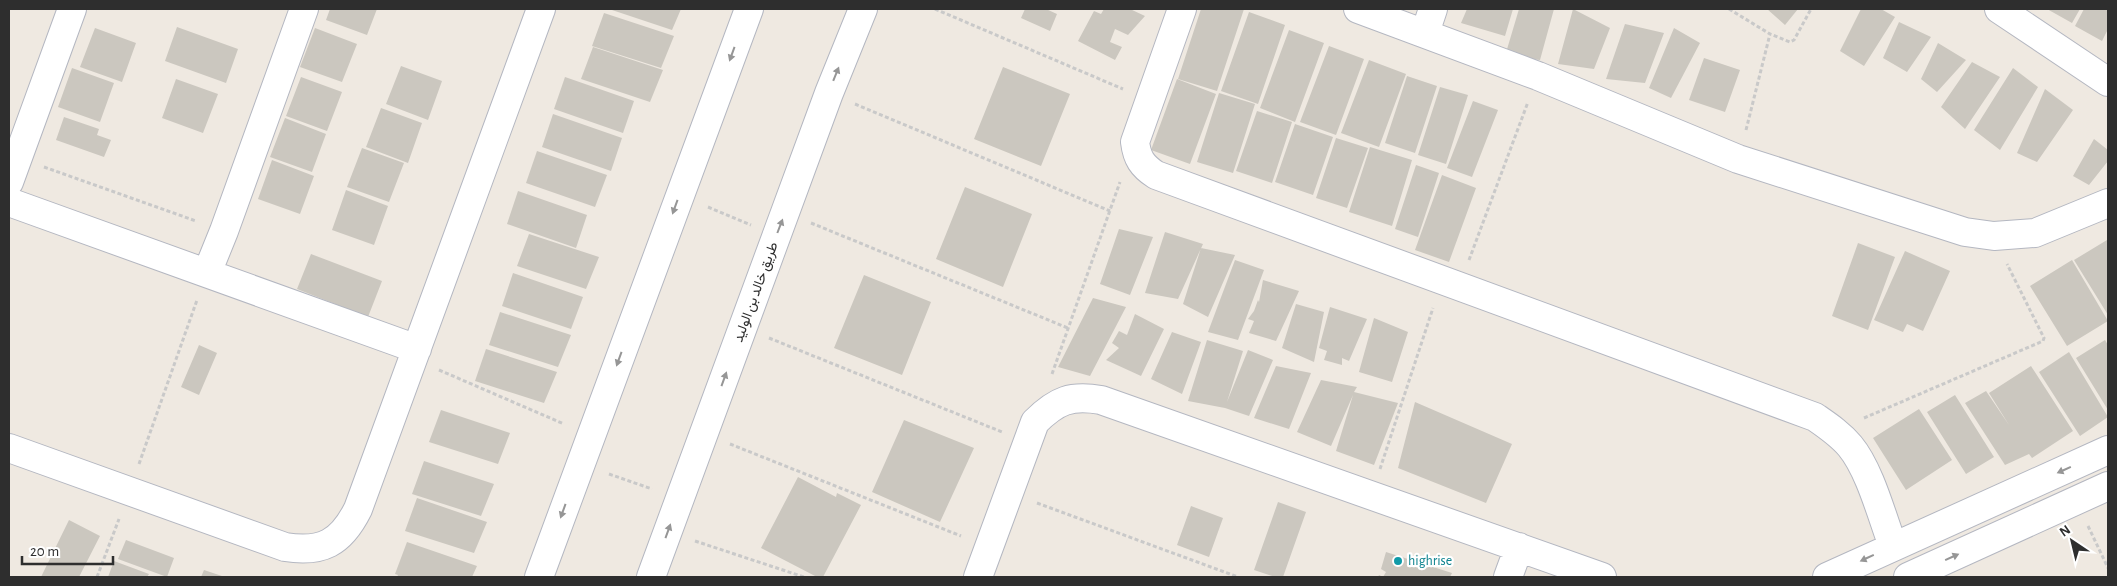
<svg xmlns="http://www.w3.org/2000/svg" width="2117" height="586" viewBox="0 0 2117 586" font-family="'Alegreya Sans',Vazirmatn,sans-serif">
<rect width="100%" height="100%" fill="#efe9e1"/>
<path fill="#cbc7bf" d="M330,9H377L367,35L326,20Z
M609,9H681L672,30Z
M1025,9H1046L1057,14L1050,31L1021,18Z
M1104,9H1130L1145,16L1128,35L1115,29L1110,42L1122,47L1115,60L1078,41L1094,11L1101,14Z
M1201,9H1244L1217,91L1178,79Z
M1467,9H1513L1505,36L1461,23Z
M1519,9H1554L1540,60L1505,56Z
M1573,9L1610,28L1594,69L1558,64Z
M1767,9H1798L1785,25Z
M1861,9H1881L1895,17L1864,66L1840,51Z
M2047,9H2080L2072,23Z
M2084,9H2108V29L2102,41L2075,26Z
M1249,12L1285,25L1258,104L1221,91Z
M604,13L674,36L661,68L592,46Z
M1899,22L1931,37L1907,72L1883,58Z
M1625,24L1664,33L1645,83L1606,79Z
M177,27L238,49L226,83L165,61Z
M95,28L136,43L122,82L80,67Z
M315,28L357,44L342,82L300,67Z
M1674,28L1700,43L1671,98L1649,88Z
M1289,30L1324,43L1295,122L1260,108Z
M1938,43L1966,60L1937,92L1921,79Z
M1329,46L1364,59L1336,135L1300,122Z
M593,47L663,70L650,102L581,79Z
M1704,58L1740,70L1725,112L1689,100Z
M1369,60L1406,74L1379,147L1341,133Z
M1972,62L2000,77L1965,129L1941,107Z
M401,66L442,81L428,120L386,104Z
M1003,67L1070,94L1041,166L974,139Z
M72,68L114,83L100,122L58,107Z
M2013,68L2038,87L2000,150L1974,130Z
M1407,76L1437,86L1415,153L1385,143Z
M301,77L342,92L327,131L286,116Z
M565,77L634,101L623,133L554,109Z
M176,79L218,94L203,133L162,118Z
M1177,79L1216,94L1190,164L1151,150Z
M1440,87L1468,95L1446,164L1418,155Z
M2045,89L2073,110L2037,162L2017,153Z
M1219,93L1255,104L1233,173L1197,162Z
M1473,101L1498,110L1472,177L1447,168Z
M381,108L422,123L408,163L366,147Z
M1257,111L1292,122L1272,183L1236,171Z
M553,114L622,138L611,171L542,147Z
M64,117L99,129L97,135L111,140L104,157L56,140Z
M285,118L326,134L312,172L270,157Z
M1295,124L1333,137L1313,195L1275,182Z
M1336,138L1368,148L1347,208L1316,198Z
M2094,139L2108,150V161L2089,185L2073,176Z
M1370,147L1412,160L1392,226L1349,212Z
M362,148L404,163L389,202L347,187Z
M537,151L607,175L595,207L526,183Z
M272,160L314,176L300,214L258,199Z
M1416,165L1439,173L1418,237L1395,229Z
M1442,175L1476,188L1449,262L1415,250Z
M965,187L1032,214L1003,287L936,259Z
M346,190L388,206L374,245L332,230Z
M518,191L587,215L576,248L507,224Z
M1119,229L1153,237L1130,295L1100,284Z
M1165,232L1203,244L1178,299L1145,293Z
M529,234L599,257L586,289L517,266Z
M2107,240L2108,242V315L2074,260Z
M1858,243L1895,257L1868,330L1832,316Z
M1201,248L1235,255L1208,317L1183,304Z
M1905,251L1950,271L1923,331L1907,324L1903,332L1874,320Z
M311,254L382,281L368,317L297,289Z
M1235,260L1264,270L1238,340L1208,332Z
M2072,260L2108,321L2067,346L2030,286Z
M513,273L583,297L571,329L502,306Z
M864,275L931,302L902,375L834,348Z
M1263,280L1299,291L1276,341L1249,333L1254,321L1248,319L1254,311L1258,300L1259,302Z
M1093,298L1126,307L1090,376L1058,367Z
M1296,304L1324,312L1314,362L1282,348Z
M1330,307L1367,319L1349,361L1342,358V365L1324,360L1327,351L1319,348Z
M500,312L571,335L558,367L489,345Z
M1135,314L1164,329L1141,376L1106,360L1119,348L1112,343L1119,331L1127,335Z
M1374,318L1408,332L1392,382L1359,372Z
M1172,332L1201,342L1182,394L1151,379Z
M1207,340L1243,351L1227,402L1248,350L1273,360L1249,416L1225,408L1188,401Z
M2105,340L2108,345V410L2076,358Z
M199,345L217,353L199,395L181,387Z
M486,349L557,372L544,403L475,381Z
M2069,352L2108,417L2080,436L2039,372Z
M1276,366L1311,373L1289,429L1254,418Z
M2031,366L2073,431L2032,458L2029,454L2005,465L1965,403L1986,391L2009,425L1989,393Z
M1321,380L1357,387L1354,392L1398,403L1374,465L1336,451L1353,395L1331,446L1297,432Z
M1955,395L1994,457L1966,474L1927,412Z
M1415,402L1512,444L1486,503L1398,468Z
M1919,409L1952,460L1906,490L1873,438Z
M441,410L510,433L498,464L429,442Z
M904,420L974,448L940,522L872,492Z
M424,461L494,484L481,516L412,494Z
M798,477L836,497L837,493L861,505L823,577H817L761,548Z
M417,498L487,522L474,553L405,531Z
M1278,502L1306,512L1283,577H1275L1254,570Z
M1191,506L1223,518L1209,557L1177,545Z
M69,520L100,536L79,577H41Z
M126,540L174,558L167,577L118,559Z
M407,542L477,566L472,577H397L398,575L395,574Z
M1386,552L1452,573L1450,577H1378L1379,575L1383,577L1386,572L1381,569Z
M114,561L149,574L147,577H108Z
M204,570L225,577H201Z"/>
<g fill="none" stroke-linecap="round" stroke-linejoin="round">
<defs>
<path id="minor" d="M1182,9L1135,142C1137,158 1142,166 1156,175L1815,417C1828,426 1840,434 1850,446C1870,470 1882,517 1893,546
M1358,9L1538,76L1738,159L1965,232L1994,236L2035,233L2108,203
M1999,9L2108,82
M1425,33L1433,9
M9,182L72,9
M9,202L417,349
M207,273L224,231L304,9
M9,448L285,547C322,553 341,543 358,509L541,9
M539,577L749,9
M651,577L829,93L863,9
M978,577L1035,422C1057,400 1071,395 1101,400L1602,577
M1508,577L1519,547
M1827,577L2108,450
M1908,577L2108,486"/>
</defs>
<use href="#minor" stroke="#b4b7c1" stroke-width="30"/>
<path stroke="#c9c9c9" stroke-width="3" stroke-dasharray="4 2.5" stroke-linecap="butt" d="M935,9L1123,89
M1729,9L1770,34L1790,42L1794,40L1811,9
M855,104L1110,211
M1746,130L1770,34
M44,167L196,221
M708,207L751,225
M811,223L1068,328
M1469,260L1528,102
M769,338L1002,432
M439,370L564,424
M1052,374L1120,182
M1864,418L2043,341L2044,338L2007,264
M730,444L961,536
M139,464L197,300
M1380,469L1433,308
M609,474L652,489
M1037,503L1238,577
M2088,526L2108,568
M695,541L804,577
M97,577L119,519"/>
<use href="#minor" stroke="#fff" stroke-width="28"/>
</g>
<defs><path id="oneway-solid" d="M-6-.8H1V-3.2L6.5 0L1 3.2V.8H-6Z" transform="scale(1.25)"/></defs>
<g fill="#969696">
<use href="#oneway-solid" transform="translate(732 54) rotate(110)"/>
<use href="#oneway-solid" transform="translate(836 74) rotate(-68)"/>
<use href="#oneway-solid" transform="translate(675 207) rotate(110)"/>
<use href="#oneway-solid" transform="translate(780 226) rotate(-69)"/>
<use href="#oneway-solid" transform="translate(619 359) rotate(110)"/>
<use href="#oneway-solid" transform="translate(724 379) rotate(-70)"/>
<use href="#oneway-solid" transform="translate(2064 470) rotate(156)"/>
<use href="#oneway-solid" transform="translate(563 511) rotate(110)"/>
<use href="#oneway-solid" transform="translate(668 531) rotate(-70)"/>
<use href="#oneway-solid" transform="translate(1952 557) rotate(-24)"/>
<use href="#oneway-solid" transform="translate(1867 558) rotate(155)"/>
</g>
<circle fill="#0f9aa8" stroke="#fff" stroke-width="2" cx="1398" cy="561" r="5"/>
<g text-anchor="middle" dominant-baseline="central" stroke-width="4.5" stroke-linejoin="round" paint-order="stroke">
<g font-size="14" fill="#2e2e2e" stroke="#fff">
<text transform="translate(756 292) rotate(-70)">طريق خالد بن الوليد</text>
</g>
<g font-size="14" fill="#0d838f" stroke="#fff" text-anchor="start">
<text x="1408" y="561">highrise</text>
</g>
</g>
<rect width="2117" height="586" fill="none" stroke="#2e2e2e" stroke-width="20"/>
<g transform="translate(2072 541) rotate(325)" stroke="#ffffff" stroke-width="4" paint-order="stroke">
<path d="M0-4L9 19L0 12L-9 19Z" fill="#2e2e2e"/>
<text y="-8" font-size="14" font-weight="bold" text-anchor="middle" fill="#2e2e2e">N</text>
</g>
<path d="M22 556v8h91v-8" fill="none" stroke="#2e2e2e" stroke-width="2.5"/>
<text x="30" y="556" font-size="15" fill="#2e2e2e" stroke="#ffffff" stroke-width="4" paint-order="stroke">20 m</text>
</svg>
